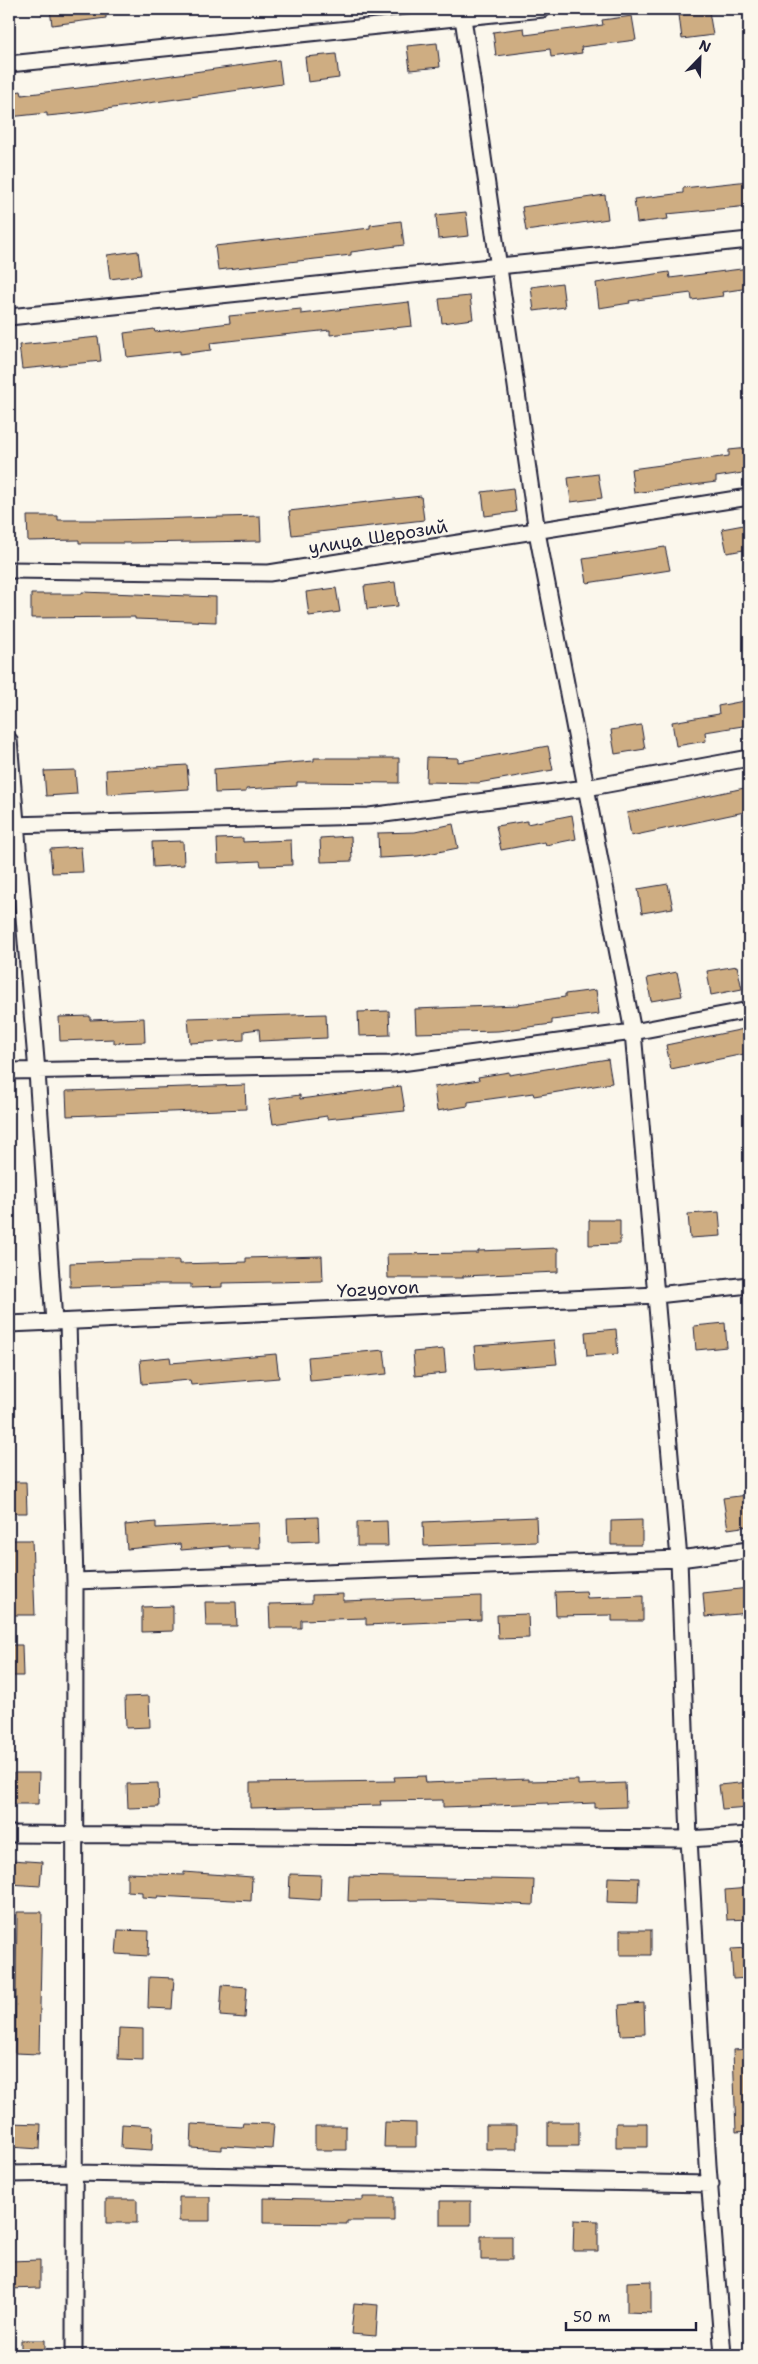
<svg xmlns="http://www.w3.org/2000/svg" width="758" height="2364" viewBox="0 0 758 2364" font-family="'Shantell Sans',sans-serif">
<rect width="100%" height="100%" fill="#fbf7ec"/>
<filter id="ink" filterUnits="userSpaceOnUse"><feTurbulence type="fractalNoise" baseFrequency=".02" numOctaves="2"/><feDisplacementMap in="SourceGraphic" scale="10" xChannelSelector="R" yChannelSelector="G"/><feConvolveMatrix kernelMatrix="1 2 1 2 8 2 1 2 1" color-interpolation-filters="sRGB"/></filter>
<g filter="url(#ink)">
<path fill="#cead82" stroke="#22223b" d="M50,9H106V18L52,25Z
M709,11L713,35L682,39L679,15Z
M632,16L636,40L581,47L582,53L551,57L550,49L496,56L493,32L524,28L525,35L603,25L602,20Z
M437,43L440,67L410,70L407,46Z
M336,54L339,78L308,82L305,57Z
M279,60L282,84L78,113L47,116V113L9,117V93L21,91L22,95L95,86Z
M749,181V206L667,214L668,219L637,223L634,199L683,193V188Z
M605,195L608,219L526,231L522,207Z
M466,212L469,236L438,239L436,215Z
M401,221L404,245L351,252V255L218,270L215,246L370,228V225Z
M138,251L141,275L110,279L107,255Z
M749,268V288L722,292L723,296L692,300L691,293L629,301L630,303L599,308L596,283L669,272L670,278Z
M562,283L565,307L534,311L531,287Z
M470,296L473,319L442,323L439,299Z
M409,302L412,326L330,335V330L273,336L210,343L211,350L180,354V351L127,357L124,333L154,329L155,332L230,323L229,316L260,313L301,309V314Z
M98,337L101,361L22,369L19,345Z
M749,448V472L716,477V482L634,493L631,469L729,456V450Z
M598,474L602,498L571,502L568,478Z
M513,488L516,512L485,516L482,492Z
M421,496L424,520L292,535L289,511Z
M27,516H58V520H109L260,516L261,541L131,543H79V540L28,541Z
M749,524V549L727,553L722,529Z
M665,547L670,570L587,583L583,559Z
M395,582L398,606L367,609L364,586Z
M336,588L340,612L309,616L306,592Z
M82,592L216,597V622L135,619V617L31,618V594H82Z
M749,700V725L705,732L706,741L676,746L672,722L719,714L718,706Z
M641,725L645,749L615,754L611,730Z
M548,746L553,770L478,783L426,782L427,757L458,758V762Z
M314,758H399V783L297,782V786L246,789V792L215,793L214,769L314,761Z
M187,765L189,789L107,794L106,770Z
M75,770L77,794L46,796L44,771Z
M749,787V811L631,836L627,813Z
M572,815L576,839L546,845L545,842L501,850L496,826L527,821V824Z
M453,824L458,848L418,856L379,858L378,833L415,832Z
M351,836L352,861L321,862L320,838Z
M243,838V842L291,840L292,865L261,866L260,861L218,863L217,839Z
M183,841L184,865L153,867L152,842Z
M81,847L83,872L52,873L50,849Z
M668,884L673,908L642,913L638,889Z
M737,966L742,989L711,995L707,971Z
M677,972L682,996L651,1001L647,978Z
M596,990L599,1014L552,1020V1024L498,1031L416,1033L415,1009L518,1005V1004L565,997V994Z
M389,1011L390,1035L359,1036L358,1012Z
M326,1014L327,1038L260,1041L259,1029L244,1031V1040L190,1043L188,1018Z
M90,1016V1020L144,1018L145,1042L114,1043V1039L60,1041L59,1017Z
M749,1028V1053L671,1069L666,1045Z
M608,1059L612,1083L534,1096L533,1093L468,1102V1106L437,1111L434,1087L479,1080L478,1077L509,1072V1075Z
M245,1085L246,1109L67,1116L66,1091Z
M401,1086L405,1111L327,1119V1116L273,1124L269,1099L300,1095V1099Z
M719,1212L721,1236L690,1238L688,1214Z
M589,1220H620V1244L589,1245Z
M558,1248V1272L463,1276V1278H388L387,1254L478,1253V1251Z
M322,1256L323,1281L222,1283V1287L191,1288V1284H149L70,1287V1263L140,1260H179V1264L246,1262V1258Z
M725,1323L727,1347L696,1350L694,1326Z
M616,1329L618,1354L587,1356L585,1332Z
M554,1340L557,1364L476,1370L474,1346Z
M444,1349L446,1373L415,1376L413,1352Z
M384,1350L387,1374L310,1381L308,1357Z
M276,1354L279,1378L191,1385L190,1380L142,1384L140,1360L170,1357L171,1363Z
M9,1482H26L27,1513H9Z
M748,1495L749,1526L728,1529L723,1498Z
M318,1517L319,1541L288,1542L287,1518Z
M536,1517L537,1542L424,1546L423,1522Z
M642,1520V1545H611V1521Z
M387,1521L388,1546H357V1522Z
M156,1522V1528L259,1523L260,1548H229V1546L181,1550L180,1544L127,1549L125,1525Z
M9,1540H32L35,1615H11Z
M749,1588V1613L705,1617L703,1593Z
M586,1591L587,1598L643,1596V1621H612V1615L556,1616L555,1592Z
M343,1594V1601L481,1596V1620L366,1625V1618L301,1620V1628H270L269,1604L312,1603V1595Z
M205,1602H236L237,1626H206Z
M173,1606V1631L142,1632V1607Z
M528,1614L529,1638L498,1639L497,1615Z
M9,1645H22L23,1676H9Z
M149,1696L150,1727L126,1728L125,1697Z
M14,1773H39L38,1804H14Z
M425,1776L426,1783L528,1779V1781L578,1780V1785L625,1783L626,1807L595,1808V1803L548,1805V1803L443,1807V1800L380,1801L381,1805L250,1808V1783L395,1781L394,1777Z
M749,1782V1807L722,1809L719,1785Z
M158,1783L159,1807L128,1808L127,1784Z
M11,1860L42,1862L40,1886L9,1884Z
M184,1872L252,1877L251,1901L158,1896L157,1898L142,1897V1892L127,1891V1873L184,1875Z
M290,1874L321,1875L320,1900L289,1898Z
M349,1876L534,1880L533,1905L432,1900L348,1901Z
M608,1877L639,1878L638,1903L607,1902Z
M749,1888V1919L727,1920L725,1890Z
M17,1912H42L39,2054L15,2053Z
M118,1930L149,1931L148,1956L116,1954Z
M620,1930H651V1955H620Z
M749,1948V1978L733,1979L731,1949Z
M149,1977L174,1978L172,2009L148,2008Z
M222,1985L247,1987L245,2018L220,2016Z
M644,2003L645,2034L621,2035L619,2005Z
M119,2028L143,2029V2060L118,2059Z
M749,2049V2131L736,2132L733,2050Z
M385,2122L416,2123V2147H384Z
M548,2122H579V2146H548Z
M10,2123L41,2124L40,2149L9,2147Z
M243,2123L274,2124L272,2149L222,2146V2150L191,2148L192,2124L242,2127Z
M616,2123H647V2147H616Z
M122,2124L153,2126L152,2150L121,2148Z
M486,2125H517V2149H486Z
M315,2126H346V2150H315Z
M179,2197H210V2221H179Z
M363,2197H394V2221H347V2224L263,2223V2198L363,2200Z
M106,2199H137V2223H106Z
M440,2201H471V2225H440Z
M574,2220L598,2221V2251H573Z
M481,2236H512V2260H481Z
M40,2260V2288L9,2289V2261Z
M651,2281V2313L627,2312V2282Z
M354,2303L378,2305L376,2336L351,2334Z
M21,2340H45V2355H21Z"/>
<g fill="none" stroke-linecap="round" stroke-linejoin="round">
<defs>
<path id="minor" d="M463,18L537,532L633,1032L679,1559L689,1839L708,2165L723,2355
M9,64L543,9
M9,317L749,240
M9,570L269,573L749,497
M9,740L37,1072L54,1322
M9,825L369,816L586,788L749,758
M9,1071L393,1064L633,1032L749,1010
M68,1322L75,1581L74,2355
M9,1324L657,1295L749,1285
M75,1581L679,1559L749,1550
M9,1834L689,1839L749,1835
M9,2174L74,2173L711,2184"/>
</defs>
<use href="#minor" stroke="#22223b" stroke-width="19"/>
<use href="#minor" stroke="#fbf7ec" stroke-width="15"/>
</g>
</g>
<g text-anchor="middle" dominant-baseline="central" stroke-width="4" stroke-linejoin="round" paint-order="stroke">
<g font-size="18" fill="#22223b" stroke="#fbf7ec">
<text transform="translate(378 537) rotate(-9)">улица Шерозий</text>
<text transform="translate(378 1289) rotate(-3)">Yozyovon</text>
</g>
</g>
<rect width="758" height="2364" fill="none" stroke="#fbf7ec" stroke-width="30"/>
<rect x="15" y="15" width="728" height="2334" fill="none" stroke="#22223b" stroke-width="2" filter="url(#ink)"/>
<g transform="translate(700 58) rotate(23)" stroke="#fbf7ec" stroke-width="4" paint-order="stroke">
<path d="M0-4L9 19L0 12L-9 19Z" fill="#22223b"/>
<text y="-8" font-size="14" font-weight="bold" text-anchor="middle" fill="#22223b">N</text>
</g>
<path d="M566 2322v8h130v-8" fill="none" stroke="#22223b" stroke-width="2.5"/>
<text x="573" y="2322" font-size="15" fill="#22223b" stroke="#fbf7ec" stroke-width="4" paint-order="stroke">50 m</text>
</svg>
